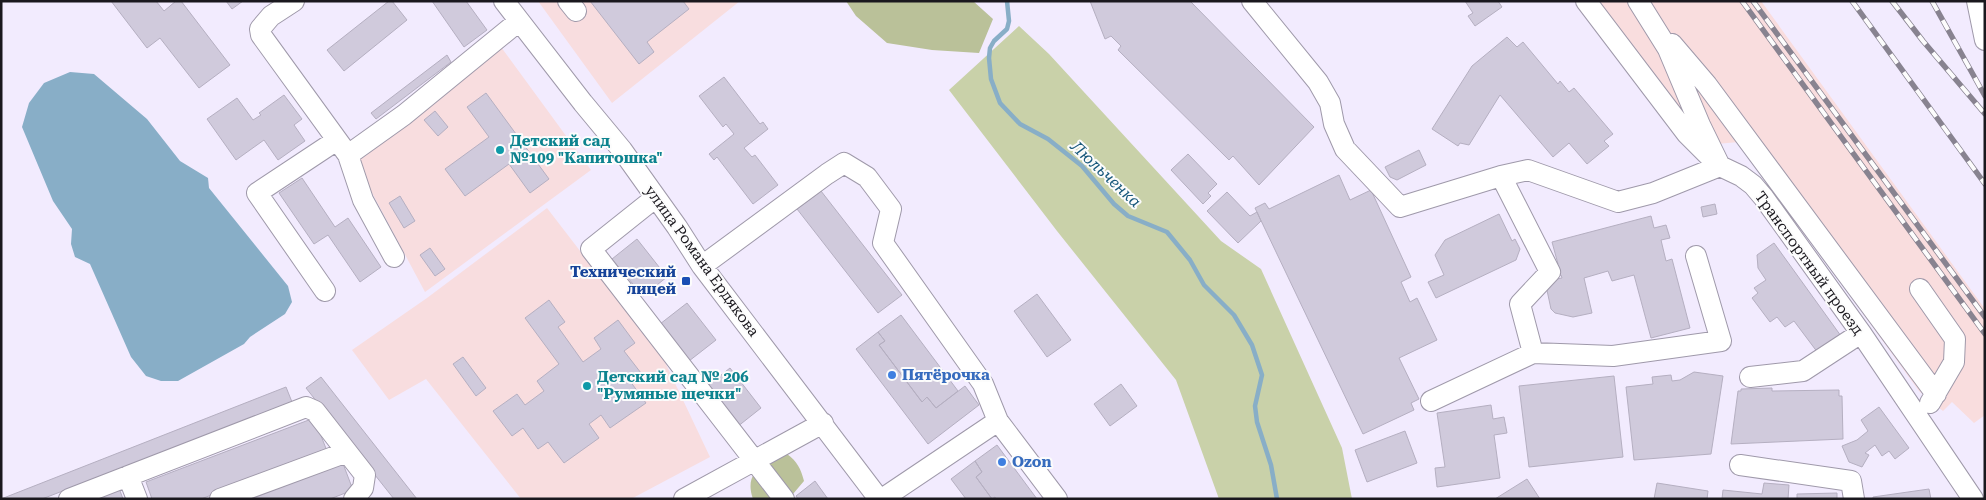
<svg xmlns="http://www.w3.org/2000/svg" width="1986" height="500" viewBox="0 0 1986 500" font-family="'Roboto Serif',serif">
<rect width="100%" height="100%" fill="#f2ebfe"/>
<path fill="#f9ddde" d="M1595,1H1761L1985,309V415L1974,423L1952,402L1943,411L1919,391L1739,142L1716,144L1692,107L1681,113Z"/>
<path fill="#f8dddf" d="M538,1H740L612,103Z
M501,47L591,170L425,292L355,161Z
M547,208L664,360L710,457L631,499H521L426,379L389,400L352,350L427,298Z"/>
<path fill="#c9d1a9" d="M1019,26L1049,54L1221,241L1261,269L1342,448L1352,499H1219L1176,380L1057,231L949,90Z"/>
<path fill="#bac199" d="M846,1H973L993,19L979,53L932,50L887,43L856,16Z
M787,454C797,461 801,469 804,481L793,494L792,499H753C743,471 765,462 787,454Z"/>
<path fill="#88aec7" d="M70,72L94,74L147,119L180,161L208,178L209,188L288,286L292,302L285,314L250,337L244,344L178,381H161L146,376L131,357L90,264L75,257L71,244L72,229L53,201L22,127L29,103L44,83Z"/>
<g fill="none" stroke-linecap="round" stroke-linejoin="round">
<path stroke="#88aec7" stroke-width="4.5" d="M1007,1L1009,21L1007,29L994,41L990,48L989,58L991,79L1000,103L1020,124L1048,139L1082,166L1114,204L1128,216L1167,232L1190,260L1204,285L1234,315L1252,345L1262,375L1255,406L1257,422L1271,465L1277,499"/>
</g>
<path fill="#d0cadc" stroke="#b5afc1" d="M111,1H156L164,11L176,1H181L230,65L199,88L160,38L147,48Z
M226,1H243L232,9Z
M389,1H392L407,20L344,71L327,50Z
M432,1H466L487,30L464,47Z
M590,1H683L689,9L647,42L654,52L639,64Z
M1090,1H1190L1314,127L1259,185L1233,156L1229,160L1118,50L1121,46L1111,36L1105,39Z
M1465,1H1498L1502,7L1475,26L1468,16L1473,13Z
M1507,37L1517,47L1523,42L1558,84L1560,81L1569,92L1574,88L1613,134L1604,141L1609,146L1587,164L1569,143L1553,157L1500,95L1469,145L1460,143L1458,146L1432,129L1472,66Z
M447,55L451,62L376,119L371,113Z
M724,77L760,124L763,122L768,129L744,148L752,157L755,155L778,185L753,204L717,157L714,160L709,154L734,134L726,124L723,127L699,96Z
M486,93L549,179L530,193L509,164L465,196L445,169L489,137L467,107Z
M284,95L302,119L294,125L305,141L278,160L264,140L236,160L207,119L237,98L253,120L261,115L259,113Z
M435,111L448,127L438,136L424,120Z
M1419,150L1426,165L1397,180L1390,177L1385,167Z
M1188,154L1217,184L1208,193L1211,196L1203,204L1171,170Z
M1339,175L1350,200L1371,190L1411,277L1401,282L1410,302L1417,298L1437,340L1399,358L1419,399L1411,403L1414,410L1363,434L1255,208L1265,203L1269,209Z
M302,178L335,227L348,218L381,267L360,282L328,235L314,244L279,193Z
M821,191L902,295L878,313L797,209Z
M1227,192L1250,216L1257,212L1261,221L1238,243L1207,211Z
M400,196L415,221L404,228L389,203Z
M1715,204L1717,214L1703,217L1701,207Z
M1499,214L1512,241L1515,239L1520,249L1516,260L1436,298L1428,282L1444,275L1435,255L1445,240Z
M1651,216L1654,228L1666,225L1670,238L1661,240L1666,261L1672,259L1690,328L1651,338L1634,275L1612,281L1608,271L1584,278L1592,313L1573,317L1555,313L1551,309L1545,281L1562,278L1561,275L1556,276L1553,265L1558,264L1552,242Z
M637,239L667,277L643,296L612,259Z
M1774,243L1841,336L1818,353L1794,321L1785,327L1777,317L1770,322L1752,298L1758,293L1754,288L1766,280L1758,268L1757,255Z
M430,248L445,269L435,276L420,255Z
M1037,294L1071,340L1047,357L1014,311Z
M549,300L565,322L558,327L583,362L601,349L594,338L618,320L635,343L624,351L641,373L630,381L646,403L610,428L601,415L589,424L599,438L564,463L548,442L538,449L523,428L512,436L493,411L517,394L525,405L544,391L537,381L559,364L525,318Z
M687,303L716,340L689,361L660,324Z
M901,315L958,391L936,408L927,397L922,402L879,345L885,341L878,332Z
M878,332L885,341L879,345L922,402L927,397L936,408L965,386L979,405L928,444L856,349Z
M463,357L486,388L476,396L453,364Z
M730,368L761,408L737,427L706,387Z
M1694,372L1723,376L1711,454L1634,460L1626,387L1653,384L1652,377L1671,375L1672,381L1680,380Z
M1614,376L1623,457L1529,467L1519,386Z
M321,377L417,499H394L306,388Z
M1121,384L1137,406L1110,426L1094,404Z
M286,387L292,402L42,499H1Z
M1772,388V391L1839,390V396H1842L1843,439L1731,444L1738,391H1741V389Z
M1491,405L1493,419L1504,417L1507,433L1494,435L1500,478L1437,487L1435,468L1445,467L1437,413Z
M1879,407L1909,448L1895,459L1889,451L1882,456L1875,445L1865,453L1869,455L1862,467L1849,462L1842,446L1857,440L1868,431L1861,420Z
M314,418L327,451L201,499H152L146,482Z
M1405,431L1417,463L1367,482L1355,450Z
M997,445L1037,499H996L995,497L992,499L976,477L982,472L975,461Z
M342,461L353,490L330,499H239Z
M975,461L982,472L976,477L992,499H966L951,479Z
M1527,479L1540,499H1495Z
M815,481L828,499H798L796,496Z
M1657,483L1708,491L1707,499H1654Z
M1764,483L1789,485L1788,499H1722L1723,490L1762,494Z
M119,488L123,499H92Z
M1929,489L1931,499H1873V497Z
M1837,493V499H1797V494Z"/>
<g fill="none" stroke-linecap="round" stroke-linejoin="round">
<defs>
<path id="minor" d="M294,1L271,16L260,29L261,35L348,155L404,115L519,21
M504,1L583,103L622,150L677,227L702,266L879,499
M568,1L576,11
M1252,1L1318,82L1330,103L1334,124L1345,149L1400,207L1501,176L1528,170L1618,202L1653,193L1720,166L1700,125L1668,49L1638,1
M1586,1L1687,134L1712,159L1720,166L1741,176L1753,185L1764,198L1861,333L1973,499
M1977,1L1985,40
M1672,44L1707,85L1936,394
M348,155L363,200L394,257
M1501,176L1550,272L1520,304L1533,353
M655,198L591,249L784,499
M702,266L827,174L844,163L867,177L891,209L883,243L983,384L998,421L1057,499
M1920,289L1955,339L1954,362L1930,403
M325,291L257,193L337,140
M1750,377L1803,371L1861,333
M1431,401L1533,353L1613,356L1721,341L1696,256
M1740,465L1851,481L1854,499
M128,476L137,499
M69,499L306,407L315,411L365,475L363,488L354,499
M220,499L347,452
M684,499L823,423
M882,499L998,421"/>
</defs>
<use href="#minor" stroke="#9f99aa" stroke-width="22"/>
<use href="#minor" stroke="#fff" stroke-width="20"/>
<defs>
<path id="rail" d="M1742,1L1985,334
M1753,1L1985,317
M1852,1L1985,184
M1892,1L1923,41L1985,114
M1932,1L1985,96"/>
</defs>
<use href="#rail" stroke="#888390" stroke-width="5.5"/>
<use href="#rail" stroke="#fcfcfc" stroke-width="4" stroke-dasharray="11" stroke-linecap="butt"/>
</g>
<g fill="#0f9aa8" stroke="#fcfcfc" stroke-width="2">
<circle cx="500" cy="150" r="5"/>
<circle cx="587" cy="386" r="5"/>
</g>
<rect fill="#1a4fb4" stroke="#fcfcfc" stroke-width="2" x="681" y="276" width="10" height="10" rx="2.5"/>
<g fill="#3f7fe0" stroke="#fcfcfc" stroke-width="2">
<circle cx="892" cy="375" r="5"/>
<circle cx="1002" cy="462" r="5"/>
</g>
<g text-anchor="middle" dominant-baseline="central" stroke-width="4" stroke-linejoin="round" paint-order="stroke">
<g font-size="15" font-weight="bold" fill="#0d838f" stroke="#fcfcfc" text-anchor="start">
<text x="510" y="141">Детский сад<tspan x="510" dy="17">№109 "Капитошка"</tspan></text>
<text x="597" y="377">Детский сад № 206<tspan x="597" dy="17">"Румяные щечки"</tspan></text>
</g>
<g font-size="15" fill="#1a181e" stroke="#fcfcfc">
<text transform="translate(702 261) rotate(54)">улица Романа Ердякова</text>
<text transform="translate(1809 263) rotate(54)">Транспортный проезд</text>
</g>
<g font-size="15" font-weight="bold" fill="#164399" stroke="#fcfcfc" text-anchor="end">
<text x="676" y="272">Технический<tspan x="676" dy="17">лицей</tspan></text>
</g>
<g font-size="15" font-weight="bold" fill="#366cbe" stroke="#fcfcfc" text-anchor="start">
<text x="902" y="375">Пятёрочка</text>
<text x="1012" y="462">Ozon</text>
</g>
<g font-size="16" font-style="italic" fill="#19597c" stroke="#fcfcfc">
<text transform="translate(1106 174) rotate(43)">Люльченка</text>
</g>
</g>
<rect width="1986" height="500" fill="none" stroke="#1a181e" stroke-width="5"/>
</svg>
